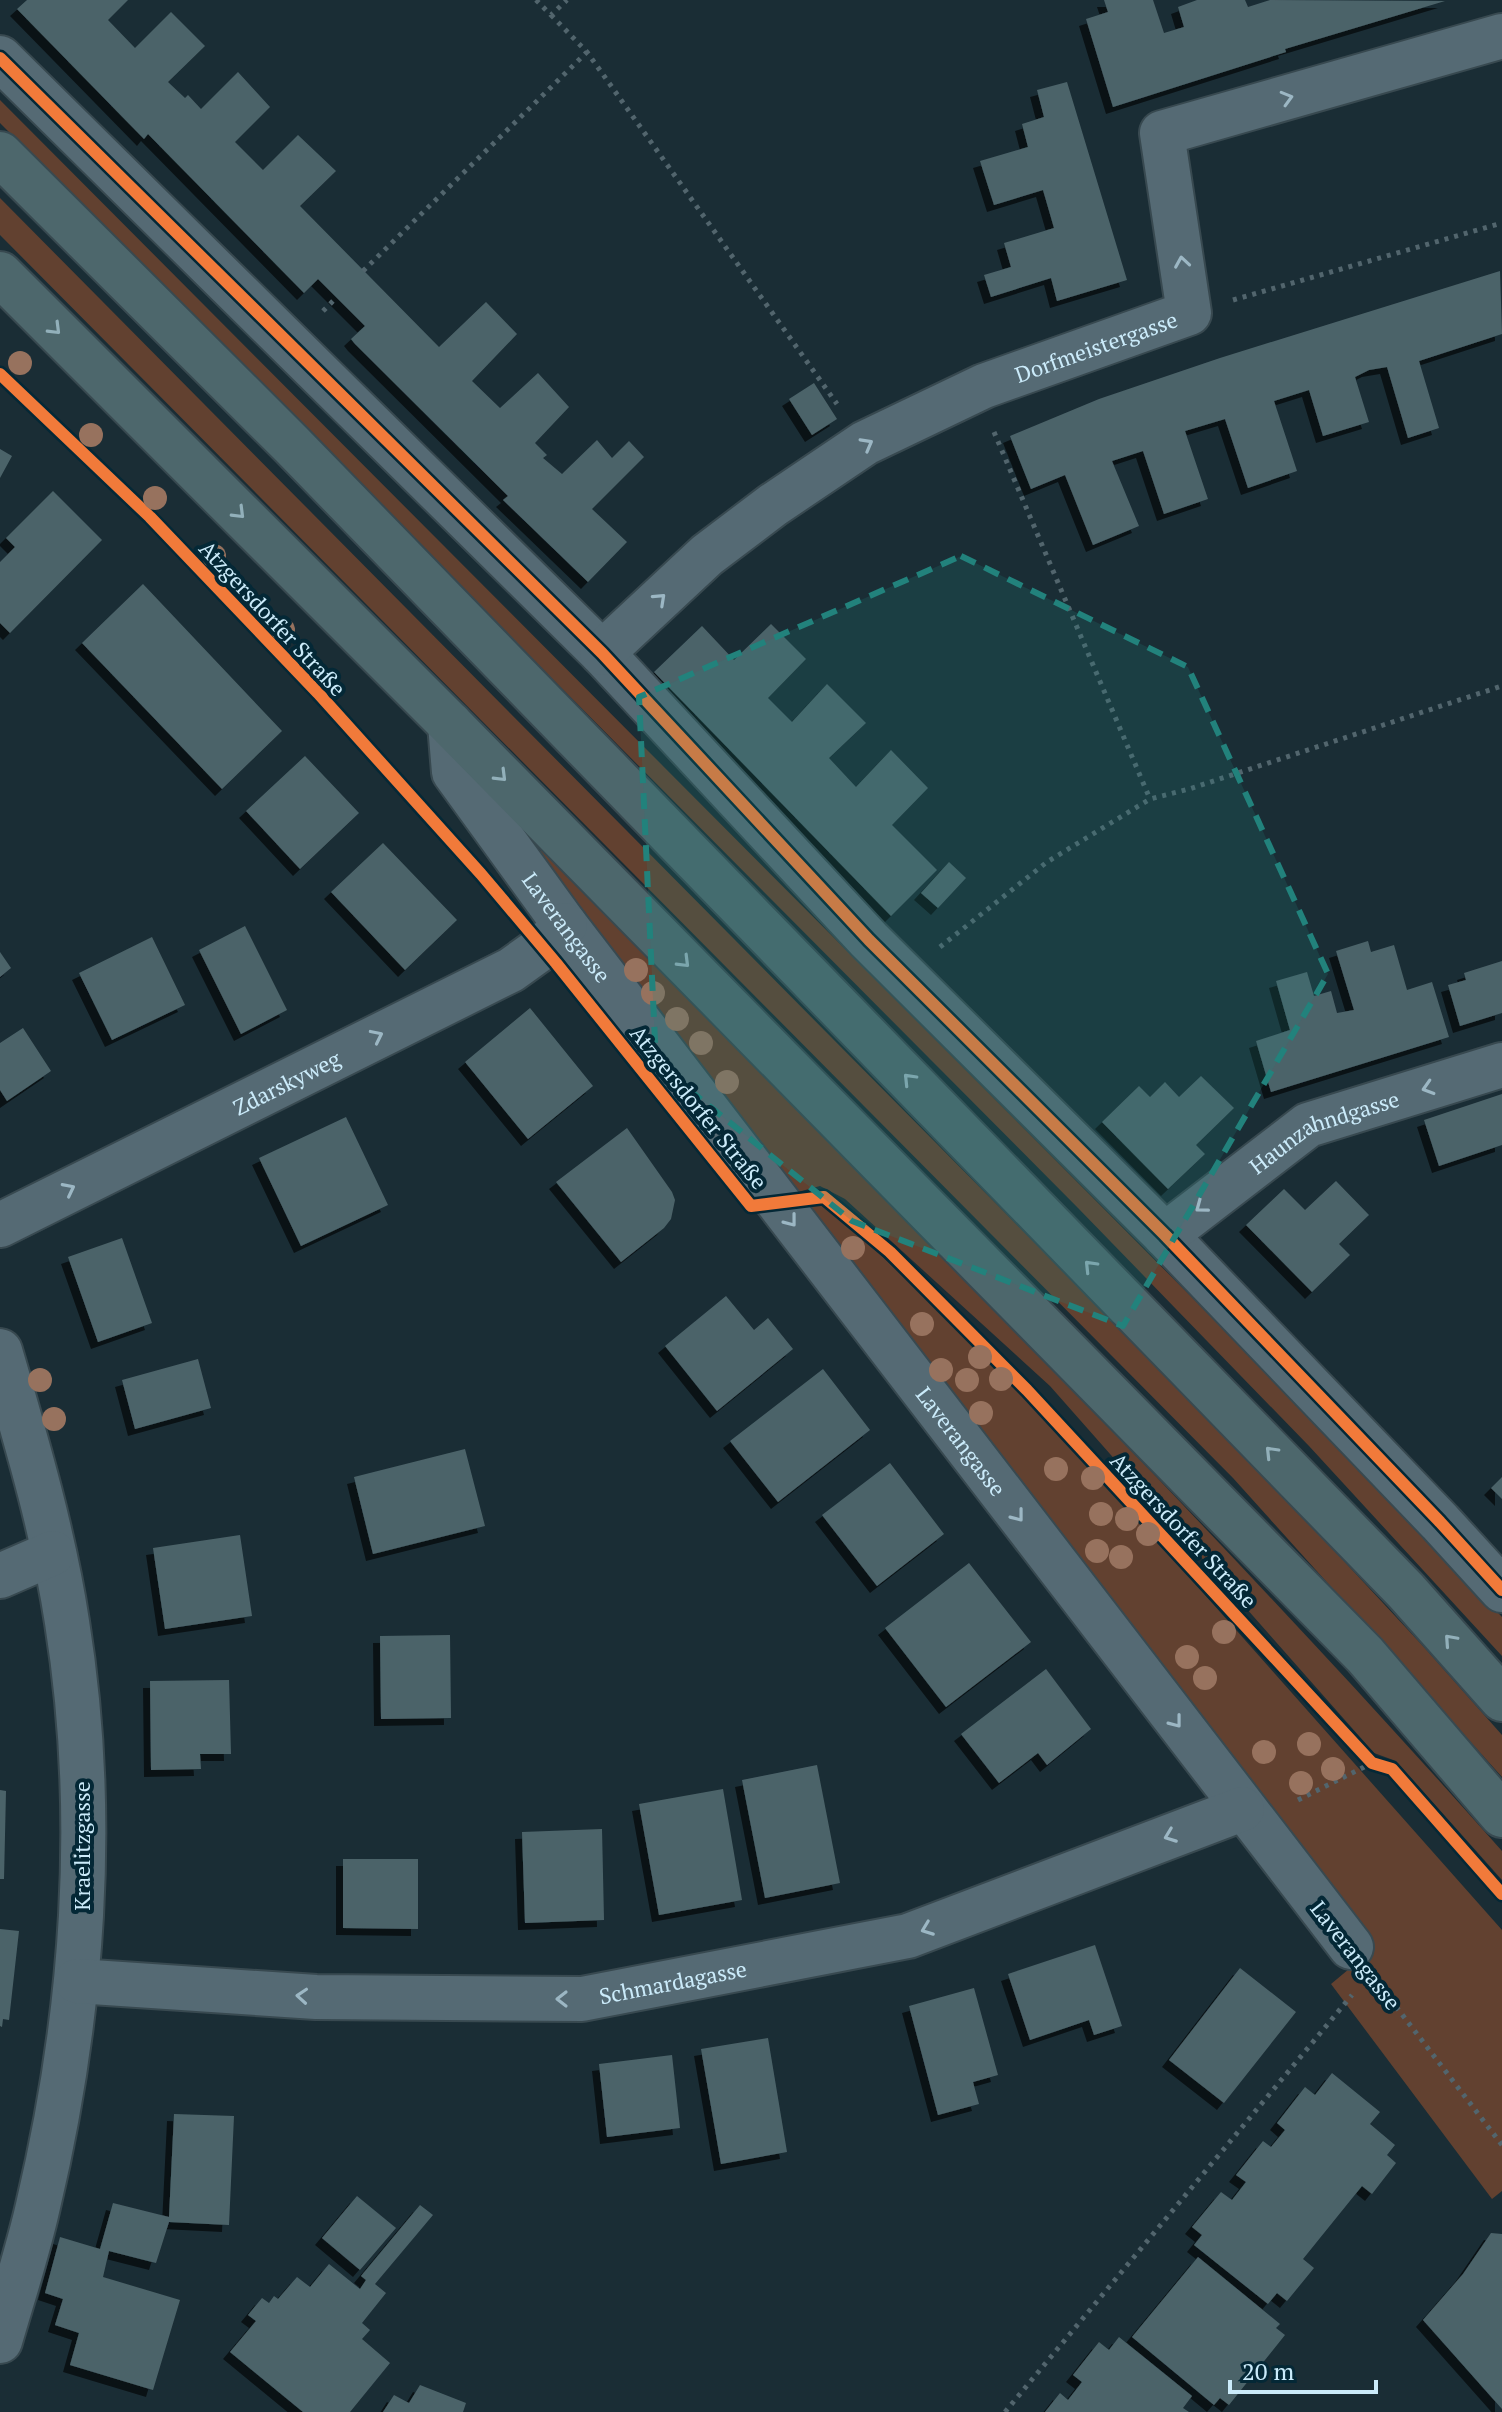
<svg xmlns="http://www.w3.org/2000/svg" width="1502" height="2412" viewBox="0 0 1502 2412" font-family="'PT Serif',serif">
<defs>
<filter id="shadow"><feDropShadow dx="-7" dy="7" stdDeviation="0" flood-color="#0009"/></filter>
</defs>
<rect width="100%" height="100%" fill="#1a2d35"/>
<path fill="#624130" d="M0,100L1325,1431L1502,1617V1656L1309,1446L1078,1208L0,123Z
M0,198L1249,1459L1423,1646L1502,1735V1777L1233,1478L0,235Z
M541,850C866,1179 1195,1505 1502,1851V1880L1396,1761L1374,1753L1050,1386L845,1199L820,1186L798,1192L534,856Z
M785,1204L829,1206L1026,1393L1502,1930V2191L1492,2199L1331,1984L1367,1954Z"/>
<path fill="#4c6369" filter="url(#shadow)" d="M27,0H128L108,20L135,48L171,12L205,46L168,82L185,98L188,95L201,109L238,72L270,107L235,142L263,170L298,135L336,171L300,206L439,347L486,302L517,334L472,381L500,408L538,373L569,407L535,443L547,455L543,458L562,474L597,440L612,458L629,441L644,457L592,509L627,542L588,582L503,500L508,496L355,344L351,339L365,326L318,279L304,293L148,134L144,139L17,9Z
M1104,0H1153L1164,33L1184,27L1178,7L1197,0H1245L1248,7L1270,0L1445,1L1285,49L1286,52L1113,107L1086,19L1108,12Z
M1067,82L1127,280L1057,301L1051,278L991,297L984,275L1011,267L1004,243L1054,228L1043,190L994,205L980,161L1028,147L1022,124L1044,117L1037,90Z
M1500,271L1502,334L1419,361L1439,428L1408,438L1387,367L1369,370L1355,377L1369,422L1323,436L1309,390L1274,401L1297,471L1248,488L1225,419L1185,431L1208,499L1164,514L1143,451L1112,461L1139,526L1093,545L1065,475L1031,489L1010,436L1099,399L1220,358Z
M814,383L837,419L812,435L789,399Z
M0,449L12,456L0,478Z
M53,491L102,540L10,633L0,623V562L15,547L6,538Z
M143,584L282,731L222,789L82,643Z
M771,624L806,659L768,698L792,722L827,684L866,723L829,758L856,787L891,750L928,788L892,825L937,870L891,916L654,672L702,626L734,660Z
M305,756L359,813L300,869L246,811Z
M383,843L457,920L405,970L331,892Z
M949,862L966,878L938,908L921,893Z
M245,926L287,1010L241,1034L199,950Z
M152,937L185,1005L112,1040L79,973Z
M1368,941L1371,952L1394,945L1407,990L1432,982L1449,1037L1271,1092L1256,1041L1290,1030L1276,981L1307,972L1314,996L1331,991L1337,1013L1354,1010L1336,951Z
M0,952L11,968L0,977Z
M1502,961V1013L1460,1026L1448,985L1466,980L1464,973Z
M530,1008L593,1086L528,1139L465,1062Z
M23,1028L51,1071L7,1101L0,1090V1043Z
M1201,1076L1234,1108L1196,1145L1205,1154L1168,1189L1102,1122L1139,1086L1150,1097L1165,1082L1179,1097Z
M1502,1094V1145L1439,1166L1424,1120Z
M346,1117L388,1205L301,1246L259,1158Z
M627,1128L672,1192L675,1200L671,1219L664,1228L621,1262L556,1182Z
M1336,1181L1369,1215L1339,1244L1350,1255L1312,1292L1246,1225L1284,1189L1305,1210Z
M122,1238L152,1323L98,1342L68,1257Z
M726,1296L754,1330L768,1318L793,1349L717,1411L665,1346Z
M198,1359L211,1408L135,1429L122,1380Z
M823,1369L870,1430L778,1502L730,1441Z
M465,1449L485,1526L373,1554L354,1477Z
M890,1463L944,1534L877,1586L822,1515Z
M1502,1477V1499L1491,1488Z
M240,1535L252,1616L165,1629L153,1548Z
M969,1563L1031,1642L946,1707L885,1628Z
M450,1635L451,1718L381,1719L380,1636Z
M1046,1669L1091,1729L1047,1765L1038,1753L999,1783L961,1734Z
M229,1680L231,1754H200L201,1769L151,1770L150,1681Z
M817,1765L840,1883L765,1898L742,1780Z
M723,1789L742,1900L659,1915L639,1804Z
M0,1790L6,1791L4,1879H0Z
M602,1829L604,1920L525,1923L522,1832Z
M343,1859H418V1929L343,1928Z
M0,1929L19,1931L9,2020L3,2019L2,2027L0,2026Z
M1095,1945L1122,2026L1094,2035L1089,2020L1030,2040L1008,1974Z
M1240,1968L1296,2012L1224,2103L1169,2060Z
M974,1988L998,2075L973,2082L979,2104L938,2115L909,2006Z
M768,2038L787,2152L721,2164L701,2049Z
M672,2055L680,2128L607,2137L599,2064Z
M1332,2073L1380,2112L1370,2124L1395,2145L1387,2155L1396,2163L1372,2194L1362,2186L1303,2259L1314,2268L1287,2301L1277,2293L1268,2304L1194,2245L1202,2235L1192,2227L1221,2192L1232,2200L1246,2182L1236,2175L1263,2141L1271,2147L1285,2130L1277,2123L1305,2087L1315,2095Z
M174,2114L234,2116L229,2225L169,2222L156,2263L109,2251L103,2277L180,2300L153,2390L70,2365L79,2333L55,2325L63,2299L45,2293L60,2237L100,2249L113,2203L169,2217Z
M357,2196L396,2228L360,2270L322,2238Z
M420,2205L433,2215L375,2284L386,2293L362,2323L370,2330L362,2339L390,2363L350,2412H303L230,2352L256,2321L248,2315L262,2298L269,2303L274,2296L278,2299L297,2277L310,2287L329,2264L360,2289L366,2280L361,2276Z
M1491,2233L1502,2234V2409L1423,2320L1463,2274Z
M1198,2257L1280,2324L1276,2328L1285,2335L1229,2405L1220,2398L1214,2405L1132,2337Z
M1119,2337L1192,2396L1183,2408L1189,2412H1045L1060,2393L1068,2400L1082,2382L1073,2375L1099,2342L1109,2350Z
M420,2385L466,2403L463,2412H383L394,2395L409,2403Z"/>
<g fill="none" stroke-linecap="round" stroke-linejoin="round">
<defs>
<g id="minor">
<path d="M0,58L602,653L869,940L1165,1235L1440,1522L1502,1590"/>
<path id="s1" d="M602,653L707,555L773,505L865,443L984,386L1189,313L1162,133L1502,36"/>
<path id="s2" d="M450,724L454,772L565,925L1351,1947"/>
<path id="s3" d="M0,1225L511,970L543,947L565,925"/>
<path id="s4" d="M1165,1235L1308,1125L1502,1065"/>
<path d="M0,1351C26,1440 53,1530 67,1622C98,1816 83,2016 38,2206C28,2251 13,2296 0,2341"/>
<path d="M0,1576L53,1553"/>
<path id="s5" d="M77,1981L316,1997L582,1999L908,1936L1242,1809"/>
</g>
<path id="major" d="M0,154L292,445L1406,1591L1502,1699
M0,274L450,724L1365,1655L1502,1815"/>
</defs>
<use href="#minor" stroke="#384950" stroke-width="48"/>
<use href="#major" stroke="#384950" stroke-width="48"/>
<path stroke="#52656d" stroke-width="5" stroke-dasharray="4 6" stroke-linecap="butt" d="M536,0L551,15L567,0
M551,15L587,52L837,404
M363,271L587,52
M1233,300L1502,223
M323,311L336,298
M994,432L1150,799
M940,947L1047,862L1150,799L1189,789L1502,686
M1298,1800L1372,1763
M1378,1983L1502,2145
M1005,2412L1352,1995"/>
<use href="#minor" stroke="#556a74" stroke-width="44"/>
<use href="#major" stroke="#4d676c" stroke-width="44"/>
<defs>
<path id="cycleway" d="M0,58L602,653L869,940L1165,1235L1440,1522L1502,1590
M0,374L150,517L318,693L481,874L556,963L751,1206L824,1197L890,1252L1027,1390L1372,1763L1392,1769L1502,1894"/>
</defs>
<use href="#cycleway" stroke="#042836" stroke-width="17"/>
<use href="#cycleway" stroke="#f17a3a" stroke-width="12"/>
</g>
<g fill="#97725e">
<circle cx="20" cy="363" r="12"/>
<circle cx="91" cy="435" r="12"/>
<circle cx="155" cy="498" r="12"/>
<circle cx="214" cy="556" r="12"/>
<circle cx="283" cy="630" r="12"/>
<circle cx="636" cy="970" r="12"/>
<circle cx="653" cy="993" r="12"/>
<circle cx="677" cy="1019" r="12"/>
<circle cx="701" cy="1043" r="12"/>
<circle cx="727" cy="1082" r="12"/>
<circle cx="853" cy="1248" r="12"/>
<circle cx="922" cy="1324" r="12"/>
<circle cx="980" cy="1357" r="12"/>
<circle cx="941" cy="1370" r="12"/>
<circle cx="1001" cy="1379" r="12"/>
<circle cx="40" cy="1380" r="12"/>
<circle cx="967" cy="1380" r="12"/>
<circle cx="981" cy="1413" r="12"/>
<circle cx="54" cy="1419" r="12"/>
<circle cx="1056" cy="1469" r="12"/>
<circle cx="1093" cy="1478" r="12"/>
<circle cx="1101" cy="1514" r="12"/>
<circle cx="1127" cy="1519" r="12"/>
<circle cx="1148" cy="1534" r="12"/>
<circle cx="1097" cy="1551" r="12"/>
<circle cx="1121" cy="1557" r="12"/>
<circle cx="1224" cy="1632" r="12"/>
<circle cx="1187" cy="1657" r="12"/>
<circle cx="1205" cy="1678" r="12"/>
<circle cx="1309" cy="1744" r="12"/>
<circle cx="1264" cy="1752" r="12"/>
<circle cx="1333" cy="1769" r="12"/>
<circle cx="1301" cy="1783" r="12"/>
</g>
<defs><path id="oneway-chevron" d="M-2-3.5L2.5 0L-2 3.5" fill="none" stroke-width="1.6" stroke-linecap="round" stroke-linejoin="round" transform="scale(2)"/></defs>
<g stroke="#9cb7c4">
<use href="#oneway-chevron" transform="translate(1287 98) rotate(-16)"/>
<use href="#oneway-chevron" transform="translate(1182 262) rotate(-99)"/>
<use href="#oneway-chevron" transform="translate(867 444) rotate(-29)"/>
<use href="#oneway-chevron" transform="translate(660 599) rotate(-43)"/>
<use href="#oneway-chevron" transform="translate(377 1036) rotate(-26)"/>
<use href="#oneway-chevron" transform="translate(1428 1088) rotate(163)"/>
<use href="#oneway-chevron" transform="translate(69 1189) rotate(-27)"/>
<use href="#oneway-chevron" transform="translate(1201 1207) rotate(143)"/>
<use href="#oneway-chevron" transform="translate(791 1221) rotate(52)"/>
<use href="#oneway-chevron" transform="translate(1018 1516) rotate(52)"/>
<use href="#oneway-chevron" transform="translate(1176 1722) rotate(52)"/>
<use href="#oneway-chevron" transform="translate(1170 1836) rotate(159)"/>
<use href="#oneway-chevron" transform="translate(927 1929) rotate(159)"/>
<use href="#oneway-chevron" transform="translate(302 1996) rotate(-176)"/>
<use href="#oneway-chevron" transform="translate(562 1999) rotate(-180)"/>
</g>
<g stroke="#92b0ba">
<use href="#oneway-chevron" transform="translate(55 329) rotate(45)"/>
<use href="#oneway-chevron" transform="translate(239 513) rotate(45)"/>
<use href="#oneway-chevron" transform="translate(501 776) rotate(45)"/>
<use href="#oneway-chevron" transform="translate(684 962) rotate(45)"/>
<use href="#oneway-chevron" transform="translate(909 1079) rotate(-134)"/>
<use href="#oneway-chevron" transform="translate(1090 1266) rotate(-134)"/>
<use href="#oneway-chevron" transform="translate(1271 1452) rotate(-134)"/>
<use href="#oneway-chevron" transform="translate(1450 1640) rotate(-132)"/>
</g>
<path fill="#22827c" fill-opacity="0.2" stroke="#22827c" stroke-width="6" stroke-dasharray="16 10" stroke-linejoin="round" d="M961,556L1188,667L1328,974L1123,1326L852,1221L656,1063L639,697Z"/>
<g text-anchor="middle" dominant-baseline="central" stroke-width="8" stroke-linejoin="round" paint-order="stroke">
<g font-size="22" fill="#cbebfa" stroke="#042836">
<text stroke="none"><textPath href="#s1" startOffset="588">Dorfmeistergasse</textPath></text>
<text transform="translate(273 618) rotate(47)">Atzgersdorfer Straße</text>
<text stroke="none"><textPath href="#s2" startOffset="240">Laverangasse</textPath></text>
<text stroke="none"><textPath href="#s3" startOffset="320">Zdarskyweg</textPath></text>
<text transform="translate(699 1107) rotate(51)">Atzgersdorfer Straße</text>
<text stroke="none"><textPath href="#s4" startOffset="192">Haunzahndgasse</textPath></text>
<text stroke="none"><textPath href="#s2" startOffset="888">Laverangasse</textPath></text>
<text transform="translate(1184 1530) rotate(47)">Atzgersdorfer Straße</text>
<text transform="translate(81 1846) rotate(-90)">Kraelitzgasse</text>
<text transform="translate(1356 1955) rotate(52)">Laverangasse</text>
<text stroke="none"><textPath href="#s5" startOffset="598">Schmardagasse</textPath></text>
</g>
</g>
<path d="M1230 2380v12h146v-12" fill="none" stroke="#cbebfa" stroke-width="4"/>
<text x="1242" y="2380" font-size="24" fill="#cbebfa" stroke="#042836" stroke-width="6" paint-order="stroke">20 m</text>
</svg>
